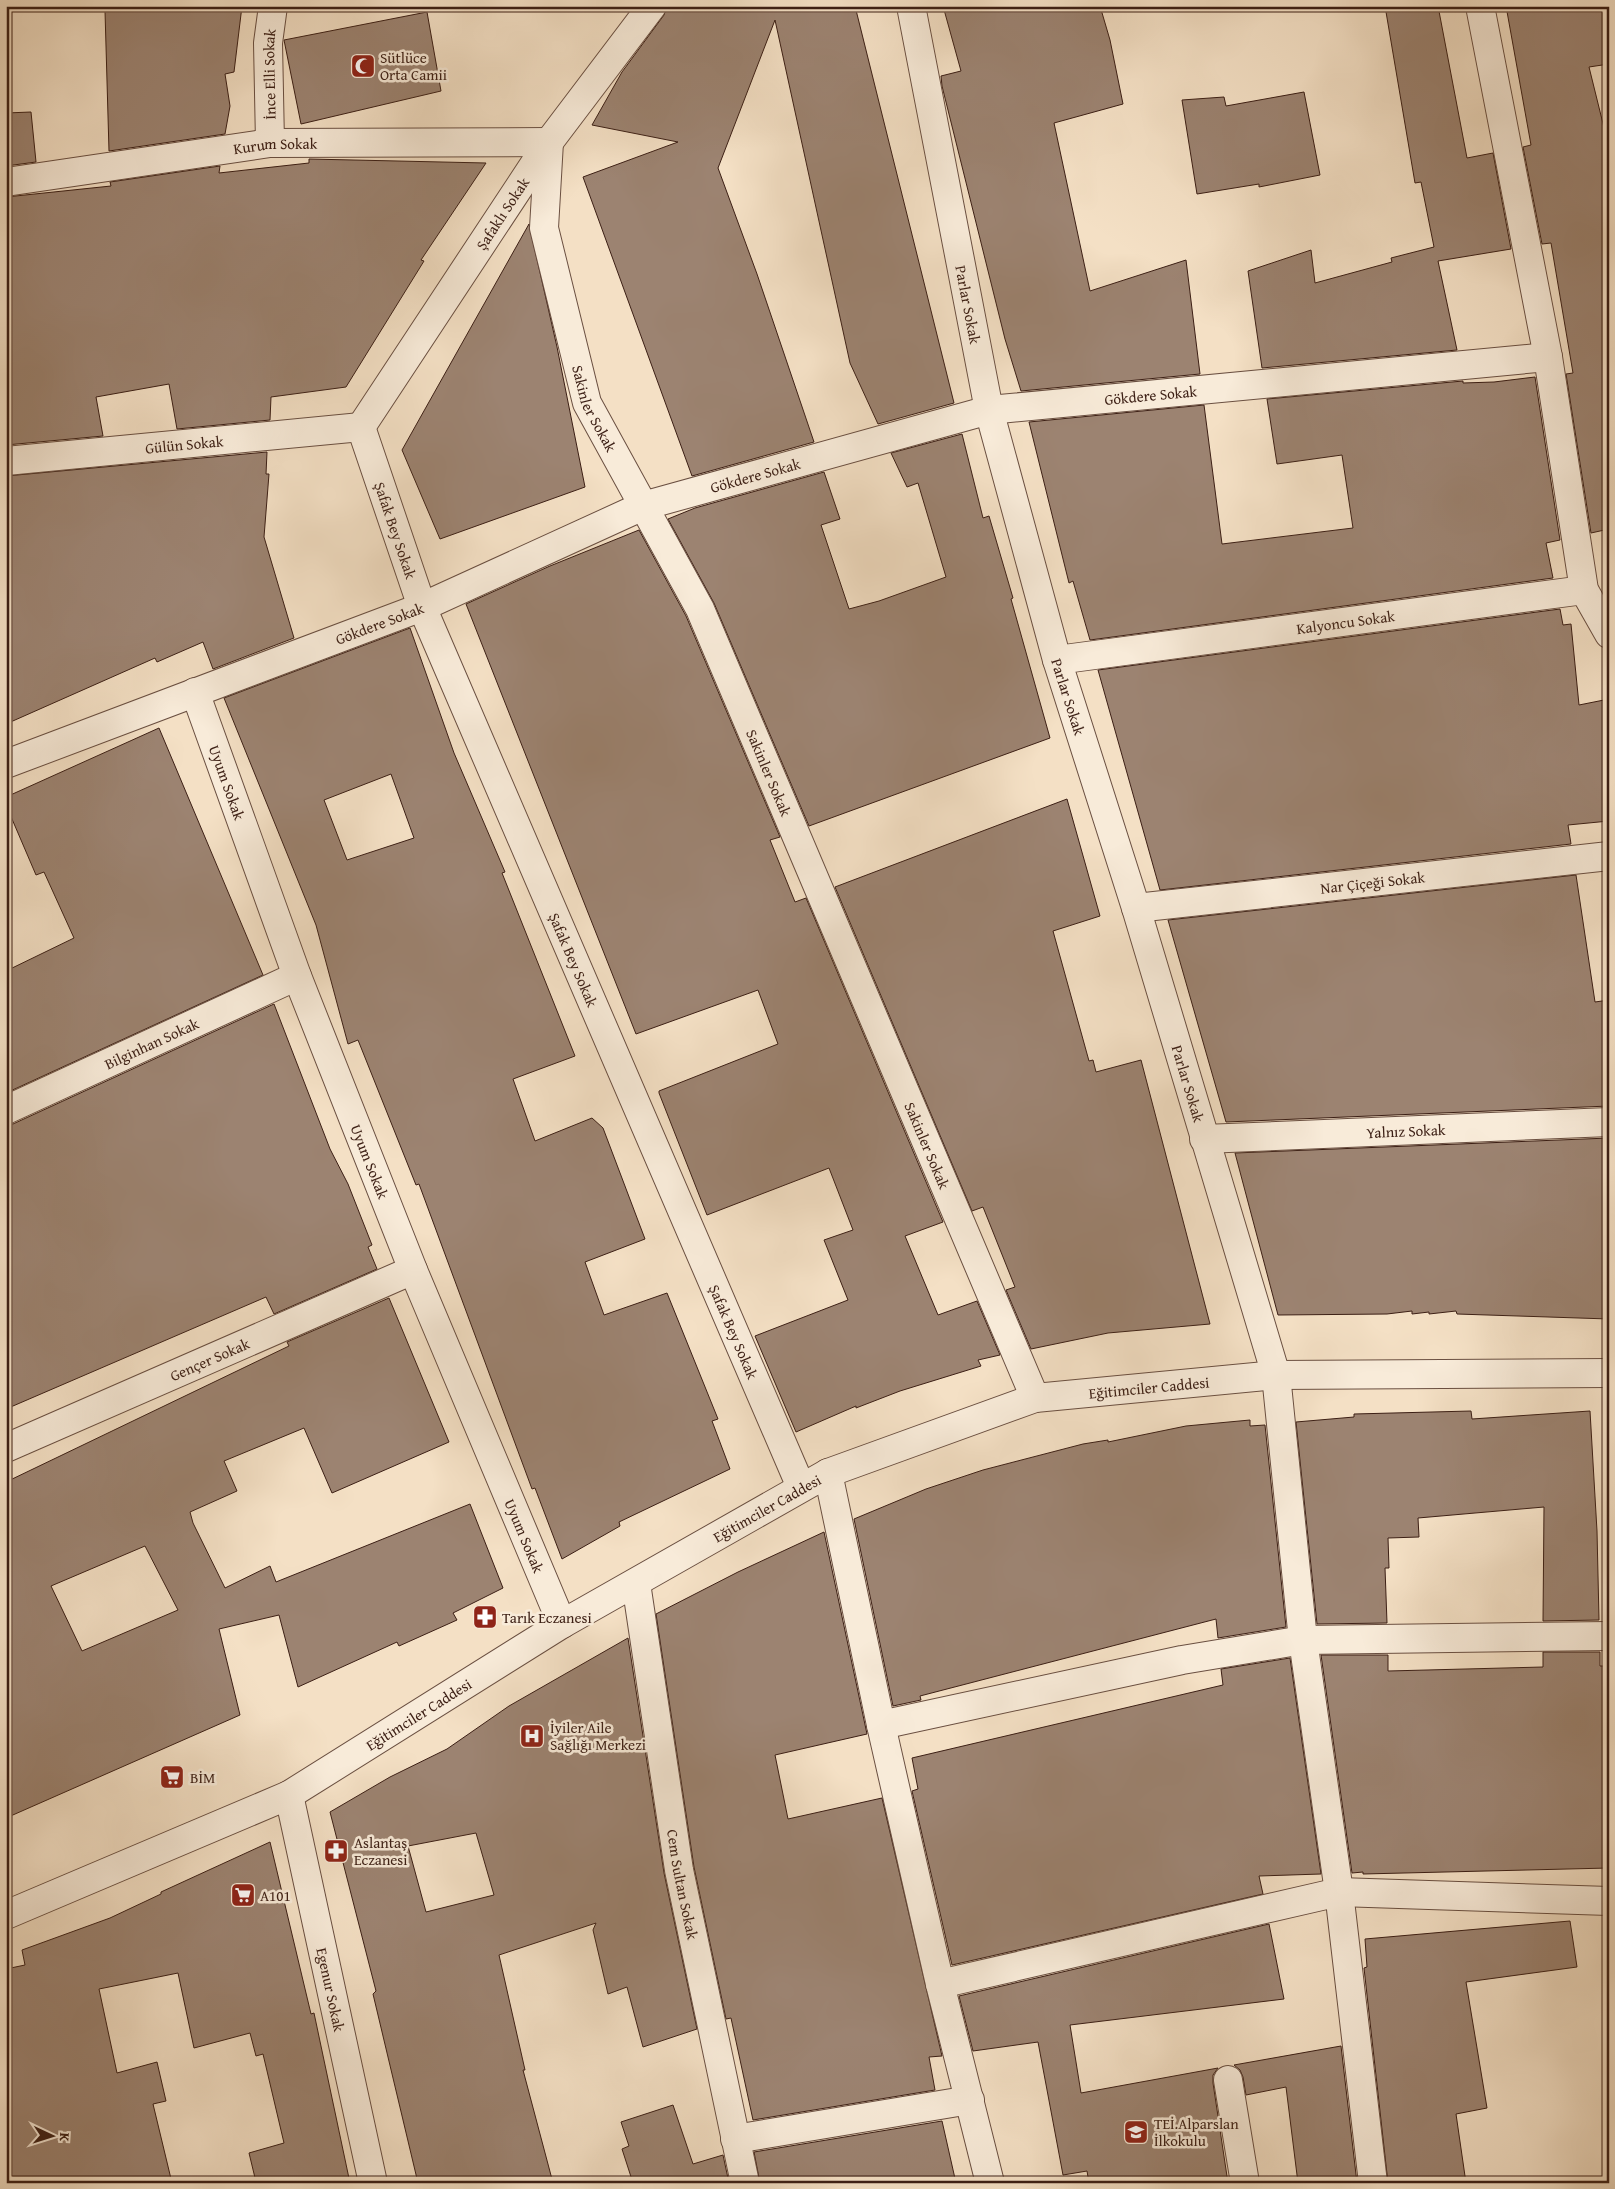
<svg xmlns="http://www.w3.org/2000/svg" width="1615" height="2189" viewBox="0 0 1615 2189" font-family="'Gentium Book Plus',serif">
<rect width="100%" height="100%" fill="#f4e0c5"/>
<filter id="stains"><feTurbulence type="fractalNoise" baseFrequency=".004" numOctaves="4"/><feColorMatrix values="0 0 0 0 .2 0 0 0 0 .09 0 0 0 0 .02 0 0 0 .5 -.17"/></filter>
<radialGradient id="worn" r=".72"><stop offset=".6" stop-color="#630" stop-opacity="0"/><stop offset="1" stop-color="#630" stop-opacity=".3"/></radialGradient>
<path fill="#9c8371" stroke="#3c1f15" fill-rule="evenodd" d="M137,6H242L234,72L225,74L230,106L225,134L109,151L105,11Z
M667,6H855L954,403L878,424L850,363L775,20L718,168L757,274L814,442L692,476L583,177L678,142L592,125L622,72L664,15Z
M943,6H1100L1110,40L1123,104L1054,123L1090,291L1186,260L1200,374L1021,391L1005,339L942,86L941,76L961,71Z
M1385,6H1438L1467,158L1493,153L1511,249L1438,261L1457,350L1262,368L1248,271L1311,250L1315,283L1392,262L1391,258L1434,247L1421,182L1415,183Z
M1506,6H1609V64L1589,67L1609,148V529L1591,533L1566,374L1573,373L1551,243L1542,244L1523,147L1531,145Z
M427,12L441,91L301,124L284,40Z
M1304,92L1320,175L1259,187V184L1197,194L1182,100L1224,97L1226,106Z
M31,112L36,162L6,166V113Z
M309,159L486,163L421,260L424,261L346,387L271,397L270,420L177,429L169,384L96,397L103,436L6,445V197L111,186L110,182L220,166L219,173L309,163Z
M529,224L557,347L585,487L440,539L402,450Z
M1535,377L1560,540L1546,543L1553,578L1090,640L1073,581L1069,583L1029,422L1204,405L1222,544L1353,528L1342,455L1277,464L1267,399L1463,381V383L1494,382Z
M962,434L983,518L989,516L1013,598L1011,599L1050,738L809,826L714,603L668,519L695,508L824,472L840,519L821,525L849,609L879,601L946,577L918,483L907,487L891,453Z
M267,452L266,474H269L264,537L294,638L213,669L203,642L157,662L155,658L6,724V476Z
M639,530L686,616L780,837L770,840L795,902L806,898L943,1222L905,1236L938,1315L977,1301L1000,1355L978,1360L981,1366L900,1391L856,1408V1406L796,1432L755,1336L848,1300L824,1240L853,1230L829,1168L707,1215L659,1093V1091L778,1044L758,990L636,1034L466,604L550,566Z
M1560,609L1563,625L1571,624L1579,705L1609,699V821L1568,825L1571,844L1160,890L1098,670Z
M410,628L454,753L505,872L502,873L575,1056L513,1079L535,1141L592,1118L603,1128L645,1239L585,1262L604,1315L667,1293L718,1419L712,1421L730,1469L619,1522L620,1526L562,1559L535,1488L532,1489L419,1184L416,1185L358,1040L348,1044L316,925L224,698ZM391,774L414,838L347,860L324,800Z
M159,728L263,975L6,1093V971L74,938L44,872L36,875L6,805V797Z
M1067,799L1100,916L1053,931L1089,1061L1093,1060L1096,1072L1141,1060L1210,1324L1108,1333L1031,1349L1006,1290L1015,1287L983,1207L972,1211L835,887Z
M1576,875L1595,1002L1609,1000V1106L1226,1122L1168,920Z
M274,1004L330,1149L348,1184L372,1245L368,1247L377,1269L274,1314L266,1297L6,1409V1125L13,1124Z
M1609,1138V1319L1457,1314L1456,1311L1429,1314V1312L1412,1314V1311L1387,1314L1278,1315L1235,1153Z
M389,1298L449,1442L332,1493L304,1428L224,1461L237,1491L190,1512L193,1523L225,1588L270,1566L276,1582L470,1504L503,1588L453,1613L457,1620L399,1646L397,1642L298,1687L279,1615L219,1629L240,1715L6,1818V1482L289,1346L287,1342ZM145,1546L178,1610L82,1651L51,1586Z
M1471,1411L1472,1419L1590,1411L1597,1531L1599,1620L1543,1621L1544,1507L1418,1518L1419,1537L1388,1538L1389,1568H1385L1387,1623L1317,1624L1296,1422L1354,1417V1414Z
M1250,1420V1426L1265,1425L1286,1627L1218,1638L1216,1619L920,1696L921,1700L893,1706L854,1519L926,1489L983,1470L1083,1444L1108,1440V1442L1186,1426Z
M824,1532L867,1734L775,1755L788,1819L882,1798L942,2056L929,2057L935,2090L753,2120L731,2018L726,2019L694,1867L656,1614L738,1572Z
M628,1638L664,1873L697,2029L643,2047L627,1987L608,1994L593,1930L596,1923L499,1955L525,2070H523L553,2183H418L373,1994L376,1991L330,1812L390,1777L447,1749L509,1706ZM476,1833L494,1895L426,1912L408,1846Z
M1543,1652H1600V1666H1606L1609,1683V1868L1363,1874V1872L1352,1873L1321,1655H1388V1671L1543,1667Z
M1290,1658L1321,1874L1259,1876L1263,1894L952,1965L912,1791L918,1789L912,1758L1223,1685L1221,1669Z
M270,1842L311,2014L314,2013L350,2183L256,2182L249,2153L284,2143L263,2054L256,2056L250,2033L194,2048L178,1973L99,1989L117,2073L157,2062L166,2101L153,2104L172,2183H6V1969L25,1965L22,1950L110,1918L161,1894V1892Z
M1570,1921L1577,1967L1466,1982L1487,2108L1456,2114L1466,2183H1388L1364,1968L1367,1967L1365,1939Z
M1269,1924L1284,1999L1070,2025L1081,2093L1218,2068L1213,2075V2083L1228,2183H1089L1087,2171L1063,2175L1038,2042L973,2051L959,1996Z
M1341,2046L1357,2183H1298L1286,2087L1246,2095L1243,2077L1240,2070L1234,2065Z
M673,2105L693,2164L723,2155L729,2183H633L622,2149L629,2146L621,2122Z
M942,2121L956,2183H760L754,2152Z"/>
<g fill="none" stroke-linecap="round" stroke-linejoin="round">
<defs>
<g id="minor">
<path id="s1" d="M911,6L989,410L1057,660L1136,908L1276,1375L1303,1640L1339,1892L1373,2183"/>
<path d="M1480,6L1548,357L1584,590L1609,634"/>
<path id="s2" d="M549,142L544,228L587,403L700,609L1035,1398"/>
<path id="s3" d="M270,143L268,43L273,6"/>
<path id="s4" d="M6,182L270,143L549,142"/>
<path id="s5" d="M361,427L422,607L801,1487"/>
<path id="s6" d="M361,427L549,142L652,6"/>
<path id="s7" d="M6,461L361,427"/>
<path id="s8" d="M1057,660L1584,590"/>
<path id="s9" d="M195,692L297,976L413,1270L562,1624"/>
<path id="s10" d="M6,764L422,607L643,506L989,410L1548,357"/>
<path id="s11" d="M1136,908L1609,856"/>
<path id="s12" d="M6,1110L297,976"/>
<path id="s13" d="M1204,1139L1609,1122"/>
<path id="s14" d="M6,1448L413,1270"/>
<path d="M828,1473L881,1725L940,1984L990,2183"/>
<path id="s15" d="M636,1583L679,1870L745,2183"/>
<path d="M881,1725L1182,1660L1303,1640L1609,1636"/>
<path id="s16" d="M289,1795L373,2183"/>
<path id="s17" d="M6,1915L289,1795L562,1624L828,1473L1035,1398L1276,1375L1609,1373"/>
<path d="M940,1984L1339,1892L1609,1901"/>
<path d="M1228,2080L1245,2183"/>
<path d="M735,2139L970,2100"/>
</g>
</defs>
<use href="#minor" stroke="#6a4f41" stroke-width="30"/>
<use href="#minor" stroke="#f8ebd9" stroke-width="28"/>
</g>
<defs>
<symbol id="mosque-square" viewBox="-11 -11 22 22"><rect x="-9" y="-9" width="18" height="18" rx="4" fill="#8f2418" stroke="#f8ebd9"/><path d="M3.5-4.9A6 6 0 1 0 3.5 4.9A5 5 0 1 1 3.5-4.9Z" fill="#fff"/></symbol>
<symbol id="pharmacy-square" viewBox="-11 -11 22 22"><rect x="-9" y="-9" width="18" height="18" rx="4" fill="#8f2418" stroke="#f8ebd9"/><path d="M-2-6h4v4h4v4h-4v4h-4v-4h-4v-4h4Z" fill="#fff"/></symbol>
<symbol id="hospital-square" viewBox="-11 -11 22 22"><rect x="-9" y="-9" width="18" height="18" rx="4" fill="#8f2418" stroke="#f8ebd9"/><path d="M-5-5h3v3.5h4V-5h3V5h-3V1.5h-4V5h-3Z" fill="#fff"/></symbol>
<symbol id="supermarket-square" viewBox="-11 -11 22 22"><rect x="-9" y="-9" width="18" height="18" rx="4" fill="#8f2418" stroke="#f8ebd9"/><path d="M-6-5.5h2.5l.6 2H6L4.5 2H-2.5L-4.4-4H-6ZM-1.5 3.2a1.3 1.3 0 1 0 .1 0ZM3 3.2a1.3 1.3 0 1 0 .1 0Z" fill="#fff"/></symbol>
<symbol id="school-square" viewBox="-11 -11 22 22"><rect x="-9" y="-9" width="18" height="18" rx="4" fill="#8f2418" stroke="#f8ebd9"/><path d="M0-5L7-2L0 1L-7-2ZM-4 1L0 2.5L4 1V4Q0 6-4 4Z" fill="#fff"/></symbol>
</defs>
<g fill-rule="evenodd">
<use href="#mosque-square" x="349" y="52" width="28" height="28"/>
<use href="#pharmacy-square" x="471" y="1603" width="28" height="28"/>
<use href="#hospital-square" x="518" y="1722" width="28" height="28"/>
<use href="#supermarket-square" x="158" y="1763" width="28" height="28"/>
<use href="#pharmacy-square" x="322" y="1837" width="28" height="28"/>
<use href="#supermarket-square" x="229" y="1881" width="28" height="28"/>
<use href="#school-square" x="1122" y="2118" width="28" height="28"/>
</g>
<g text-anchor="middle" dominant-baseline="central" stroke-width="5" stroke-linejoin="round" paint-order="stroke">
<g font-size="15" fill="#3c1f15" stroke="#f8ebd9" text-anchor="start">
<text x="380" y="57">Sütlüce<tspan x="380" dy="17">Orta Camii</tspan></text>
<text x="502" y="1617">Tarık Eczanesi</text>
<text x="550" y="1727">İyiler Aile<tspan x="550" dy="17">Sağlığı Merkezi</tspan></text>
<text x="190" y="1777">BİM</text>
<text x="354" y="1842">Aslantaş<tspan x="354" dy="17">Eczanesi</tspan></text>
<text x="260" y="1895">A101</text>
<text x="1154" y="2123">TEİ.Alparslan<tspan x="1154" dy="17">İlkokulu</tspan></text>
</g>
<g font-size="15" fill="#3c1f15" stroke="#f8ebd9">
<text stroke="none"><textPath href="#s3" startOffset="69">İnce Elli Sokak</textPath></text>
<text stroke="none"><textPath href="#s4" startOffset="272">Kurum Sokak</textPath></text>
<text stroke="none"><textPath href="#s6" startOffset="256">Şafaklı Sokak</textPath></text>
<text stroke="none"><textPath href="#s1" startOffset="304">Parlar Sokak</textPath></text>
<text stroke="none"><textPath href="#s10" startOffset="1209">Gökdere Sokak</textPath></text>
<text stroke="none"><textPath href="#s2" startOffset="274">Sakinler Sokak</textPath></text>
<text stroke="none"><textPath href="#s7" startOffset="179">Gülün Sokak</textPath></text>
<text stroke="none"><textPath href="#s10" startOffset="804">Gökdere Sokak</textPath></text>
<text stroke="none"><textPath href="#s5" startOffset="109">Şafak Bey Sokak</textPath></text>
<text stroke="none"><textPath href="#s10" startOffset="399">Gökdere Sokak</textPath></text>
<text stroke="none"><textPath href="#s8" startOffset="291">Kalyoncu Sokak</textPath></text>
<text stroke="none"><textPath href="#s1" startOffset="709">Parlar Sokak</textPath></text>
<text stroke="none"><textPath href="#s2" startOffset="679">Sakinler Sokak</textPath></text>
<text stroke="none"><textPath href="#s9" startOffset="96">Uyum Sokak</textPath></text>
<text stroke="none"><textPath href="#s11" startOffset="238">Nar Çiçeği Sokak</textPath></text>
<text stroke="none"><textPath href="#s5" startOffset="574">Şafak Bey Sokak</textPath></text>
<text stroke="none"><textPath href="#s12" startOffset="160">Bilginhan Sokak</textPath></text>
<text stroke="none"><textPath href="#s1" startOffset="1114">Parlar Sokak</textPath></text>
<text stroke="none"><textPath href="#s13" startOffset="202">Yalnız Sokak</textPath></text>
<text stroke="none"><textPath href="#s2" startOffset="1084">Sakinler Sokak</textPath></text>
<text stroke="none"><textPath href="#s9" startOffset="501">Uyum Sokak</textPath></text>
<text stroke="none"><textPath href="#s5" startOffset="979">Şafak Bey Sokak</textPath></text>
<text stroke="none"><textPath href="#s14" startOffset="222">Gençer Sokak</textPath></text>
<text stroke="none"><textPath href="#s17" startOffset="1270">Eğitimciler Caddesi</textPath></text>
<text stroke="none"><textPath href="#s17" startOffset="865">Eğitimciler Caddesi</textPath></text>
<text stroke="none"><textPath href="#s9" startOffset="906">Uyum Sokak</textPath></text>
<text stroke="none"><textPath href="#s17" startOffset="460">Eğitimciler Caddesi</textPath></text>
<text stroke="none"><textPath href="#s15" startOffset="305">Cem Sultan Sokak</textPath></text>
<text stroke="none"><textPath href="#s16" startOffset="199">Egenur Sokak</textPath></text>
</g>
</g>
<rect width="1615" height="2189" fill="none" stroke="#f4e0c5" stroke-width="25"/>
<rect x="8" y="8" width="1600" height="2174" fill="none" stroke="#3c1f15" stroke-width="2.5"/>
<rect x="12" y="12" width="1590" height="2164" fill="none" stroke="#3c1f15"/>
<g transform="translate(52 2136) rotate(94)" stroke="#f8ebd9" stroke-width="4" paint-order="stroke">
<path d="M0-4L9 19L0 12L-9 19Z" fill="#3c1f15"/>
<text y="-8" font-size="14" font-weight="bold" text-anchor="middle" fill="#3c1f15">K</text>
</g>
<rect width="100%" height="100%" filter="url(#stains)"/>
<rect width="100%" height="100%" fill="url(#worn)"/>
</svg>
